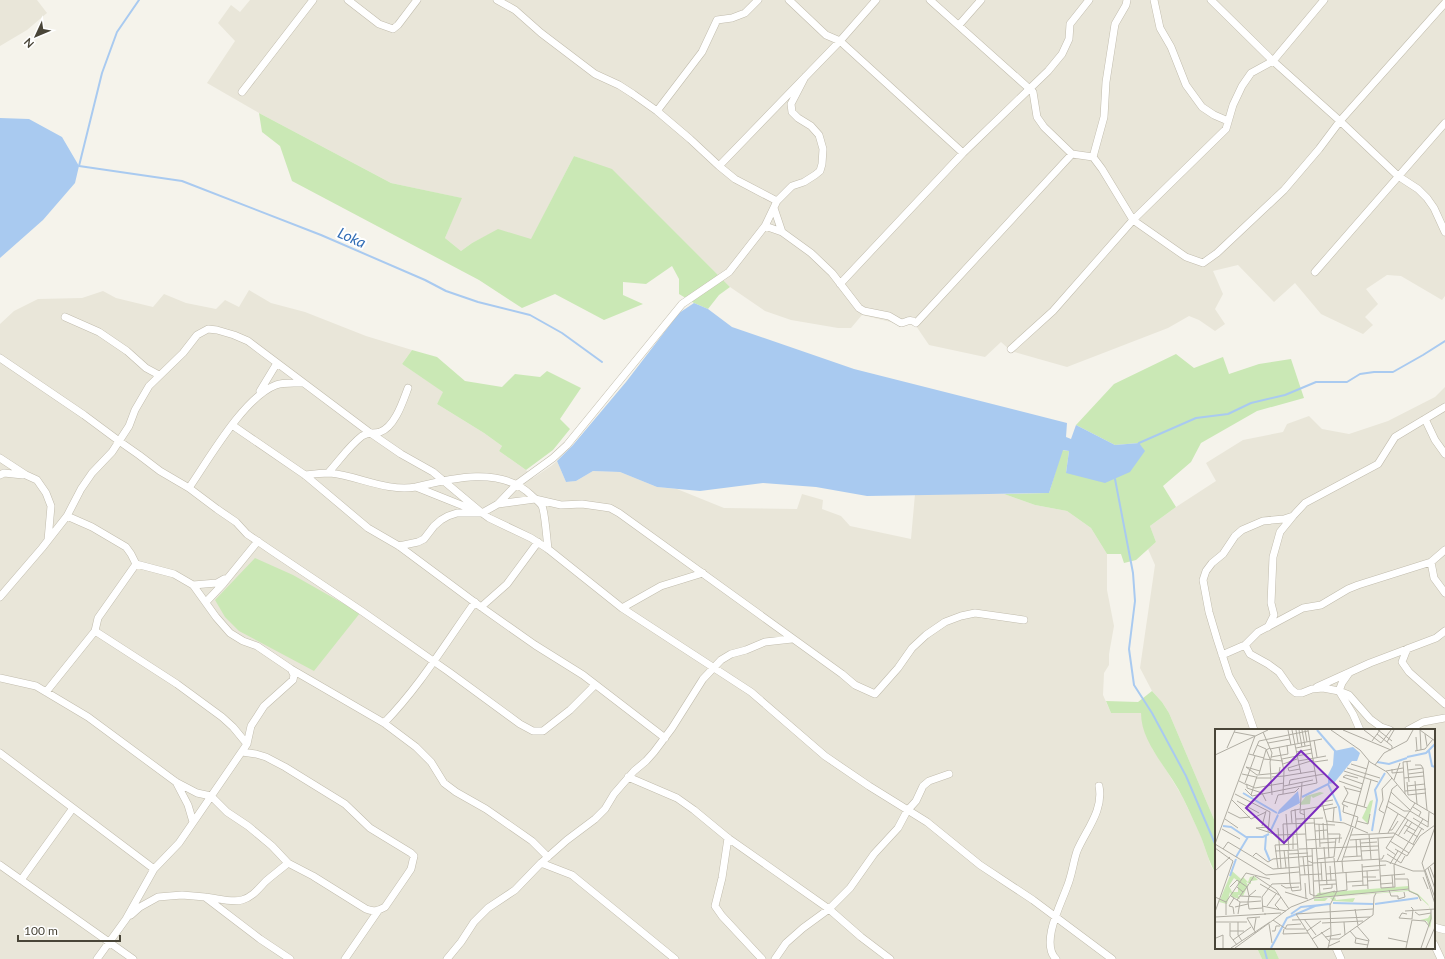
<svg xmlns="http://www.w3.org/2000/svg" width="1445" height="959" viewBox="0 0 1445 959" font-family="Lato,sans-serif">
<rect width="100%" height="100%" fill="#f5f3eb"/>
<path fill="#e9e6d9" d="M0,0H37L47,13L27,30L0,46Z
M250,0H1445V296L1442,300L1401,276L1387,275L1366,289L1378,304L1365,317L1373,325L1363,334L1321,314L1295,283L1274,302L1238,265L1213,271L1223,294L1215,309L1225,324L1215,331L1199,320L1189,316L1168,328L1067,367L1011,351L1001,342L985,357L929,345L914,323L899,324L862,315L851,328H838L791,320L765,311L730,287L612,170L574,156L531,240L498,230L472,243L461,251L445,238L461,198L391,183L259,113L207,83L235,41L218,23L231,5L240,12Z
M249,290L271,303L305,312L366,336L412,350L402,364L444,392L437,404L484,433L502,446L499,451L526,470L533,478L551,466L557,461L566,482L576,481L593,471L620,472L657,487L677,489L724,508L797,509L802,494L823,500L822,509L841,516L850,526L911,539L915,494H1004L1035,505L1067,511L1091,528L1107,554V590L1114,626L1109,654V665L1104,673L1103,695L1111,713H1141L1153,750L1165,768L1182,796L1201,836L1211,866L1216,874V948H1257L1262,959H0V324L14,311L38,299L82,298L103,291L116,298L153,307L164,294L186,303L216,309L225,300L239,307Z
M1445,387V959H1279L1274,948H1434V730H1216V824L1169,713L1162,702L1152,691L1140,668L1155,565L1148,549L1156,542L1150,526L1176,507L1216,481L1206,463L1243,440L1283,432L1287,424L1309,416L1322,429L1349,434L1388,421L1435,397Z"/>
<path fill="#cae8b5" d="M259,113L391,183L462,198L445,238L461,251L472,243L498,229L531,239L574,156L612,169L730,287L719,295L708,309L694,303L679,294V279L672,266L646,284L623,282V295L643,304L604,320L555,294L522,308L479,280L292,181L280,146L262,132Z
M412,350L437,357L465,381L502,387L515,374L540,377L547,371L581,388L560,419L570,429L553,450L526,470L499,451L502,446L484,433L437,404L443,392L402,364Z
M1176,354L1194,368L1223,357L1229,374L1259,364L1291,359L1304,398L1257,411L1201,443L1191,462L1163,486L1176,507L1150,526L1156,542L1136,560L1124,563L1121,554H1107L1091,528L1067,511L1035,505L1004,494L1049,493L1062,450L1069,451L1066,473L1139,443L1115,445L1076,425L1114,384Z
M255,558L293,575L360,613L314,671L239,631L225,617L215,600Z
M1152,691L1162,702L1169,713L1216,824V874C1209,862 1206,850 1201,837C1195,824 1189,810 1183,798C1170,770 1141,744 1141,713H1111L1106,701L1138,702Z
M1257,948H1274L1279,959H1262Z"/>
<path fill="#a9caf0" d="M0,118L29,119L62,137L79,166L75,183L43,220L0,258Z
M694,303L708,309L732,327L854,369L1067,423L1066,437L1071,439L1076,425L1115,445L1139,443L1145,451L1130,472L1105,483L1066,473L1069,451L1063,450L1049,493L867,496L816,487L763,483L700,491L657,487L620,472L593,471L576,481L566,482L557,461L573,445L626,382L679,313Z"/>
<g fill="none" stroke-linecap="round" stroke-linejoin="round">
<path stroke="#a9caf0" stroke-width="2" d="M139,0L117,32L102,73L79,166L182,181L321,235L425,280L446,291L478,302L530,315L562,333L602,362
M1139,443L1196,418L1228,414L1251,403L1285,395L1316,382H1347L1360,374L1374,372H1393L1423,355L1445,341
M1115,479L1133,573L1135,601L1129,649L1134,685L1152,713L1186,776L1216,846
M1264,948L1267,959"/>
<defs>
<path id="minor" d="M348,0L379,24L393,29L398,25L417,0
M497,0L515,10L541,33L595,74L619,85L633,94L657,111L690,139L719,166L735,179L777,201
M789,0L826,35L840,41L963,153
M930,0L1033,92L1037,117L1044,127L1072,154L1093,157L1102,169L1133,220L1186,257L1203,263L1217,253L1284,190L1319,149L1340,121L1445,3
M1154,0L1160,28L1171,47L1186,85L1202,107L1214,115L1228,121
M1211,0L1273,61L1340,121L1398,176L1418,189L1427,198L1434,208L1445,232
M959,25L981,0
M242,92L313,0
M657,111L702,52L717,20L732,18L745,13L758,0
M1093,157L1104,117L1106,82L1115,24L1126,5L1127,0
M719,166L840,41L876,0
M774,208L782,232
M765,226L782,232L811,253L832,273L859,308L864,311L889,316L901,323C907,322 910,318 916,323L1072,154
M1315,272L1445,123
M840,284L963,153L1048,71L1062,54L1069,39L1070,24L1089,0
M65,317L99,332L127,351L146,368L159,375
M1011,349L1053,311L1133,220L1226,129L1233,105L1242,86L1251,73L1273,61L1324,0
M0,358L84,415L119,441L139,455L160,471L189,488L217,509L236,522L247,534L272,551L363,612L449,672L520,724L533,731H543L570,710L595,685
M260,391L277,363
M1425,419L1435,440L1445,454
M232,425L305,475L368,528L399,546L481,607L535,645L583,675L665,738
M0,458L26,475L37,480L46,493L51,506L48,540
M328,473C339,461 349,446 362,436C369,432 373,434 380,432C395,427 403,401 408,388
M0,475L4,473L23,475
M305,475C313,474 322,473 330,473C359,476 386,492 416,487L476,511
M416,487C452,478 501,466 531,495C534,498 540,502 542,506C545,512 547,541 548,549
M189,488C209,459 244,397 276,385C283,382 295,383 303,383
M498,504L535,499L561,505L582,504L610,508L619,513L842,674L855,685L875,694L898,668L912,648L926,635L945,622L961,616L975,613L1024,620
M67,516L92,527L126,547L131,554L136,564
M399,546L418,542L424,539L434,526L441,520L448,516L457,513H482L498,504L517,484L553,458L567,445L682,304L729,272L765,226L777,201L792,186L804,182L815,175L820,171L822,164L823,149L819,135L811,126L798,118L792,112L791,104L805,77
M1431,562L1434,578L1445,593
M136,564L174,574L193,585L216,617L230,633L243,641L257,646L291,669L384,723L416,747L431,762L444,783L456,792L486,809L532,841L548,857
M193,585L217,583L224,579
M0,597L42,548L67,516L81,489L92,473L112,452L129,426L135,410L149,386L183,353L197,335L208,329L217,330L234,335L248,341L369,432L401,454L433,472L482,513L489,518L531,538L548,549L622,608L751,692L825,756L869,786L927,822L980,865L1033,900L1112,959
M206,602L223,584L258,541
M481,607L507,584L538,542
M622,608L661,586L703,573
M1268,627L1274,615L1271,603L1273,557L1280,532L1293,516
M95,631L177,684L222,717L233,727L247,744
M1245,645L1250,654L1268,664L1279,672L1291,689L1296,693H1302L1312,689L1323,688L1339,691L1349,695L1370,719L1381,727L1390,730
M1407,649L1402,662L1409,672L1445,704
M1222,655L1245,645L1258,632L1303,608L1321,605L1348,589L1358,585L1431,562L1445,550
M1349,673L1342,683L1339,691L1353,714L1360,730
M0,678L36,686L88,717L176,782L197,793L211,796L227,812L248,826L272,846L288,863L313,876L366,909C373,912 378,911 385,907L407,875L411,869L414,856L411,853L370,828L345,804L285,767L266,757L256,754L242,752
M1317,687L1370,663L1436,638L1445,631
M46,692L95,631L98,618L136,564
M384,723C420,686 445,644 475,602
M1254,730L1245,704L1229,676L1217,639L1209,612L1203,580L1206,571L1212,563L1223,554L1235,536L1242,530L1263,521L1284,519L1293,516L1305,503L1378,464L1395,437L1445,407
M1408,730L1423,722L1445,718
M0,753L154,869
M628,777L677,798L694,810L728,838L829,909L861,937L890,959
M176,782L188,805L193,822
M728,838L722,878L715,906L722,916L762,959
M541,863L572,875L675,959
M0,865L133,959
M21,880L73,808
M205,897C217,898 231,903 242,900C253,897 259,888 266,881C273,875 281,869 288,863
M131,915L140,907L158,897L182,895L205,897L260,939L290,959
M1434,927L1445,930
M1434,944L1441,959
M1336,948L1341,959
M97,959L126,919L154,869L179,843L247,744L251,726L264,706L293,680L294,675L291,669
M345,959L378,911
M447,959L461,942L474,922L488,908L515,890L541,863L567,840L595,819L605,809L614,794L634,771L646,761L654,752L672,728L703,679L721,660L731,654L746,650L765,642L792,639
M775,959L786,943L803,928L829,909L850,888L874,854L898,828L907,811L916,801L923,786L929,781L949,774
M1056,959C1040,943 1061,904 1067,887C1072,875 1073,863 1077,851C1086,830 1104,810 1099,786"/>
</defs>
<use href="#minor" stroke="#c1bcad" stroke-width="8"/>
<use href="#minor" stroke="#fff" stroke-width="7"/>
</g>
<g text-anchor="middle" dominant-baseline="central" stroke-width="4" stroke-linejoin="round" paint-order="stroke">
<g font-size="15" font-style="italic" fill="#326db5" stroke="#fff">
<text transform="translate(352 237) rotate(24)">Loka</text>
</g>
</g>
<g transform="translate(1215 729)">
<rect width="220" height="220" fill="#f5f3eb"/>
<path d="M105,63L109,64L98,69L96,67L95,75L84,76L91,67ZM158,71L157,76L153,95L147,89L155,72ZM17,142L26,150L28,148L33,153L35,148L39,147L43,151L36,152V155L31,153L33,156L28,167L23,166L25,170L17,168L15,163L12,175L4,173ZM19,149L23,152V163H17L14,157ZM194,157V160L99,169L103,164ZM194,161L203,165L213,175L215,179L217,189L215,199L212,192L205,191L213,189L216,184L214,177L202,166L193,162L120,168L121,171L140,169L138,173L118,172L114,168L110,172H99V170Z" fill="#cae8b5" fill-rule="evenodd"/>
<path d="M138,18L145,24L142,32H137L119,54L113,55V46L118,36L119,22ZM83,62L85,74L62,86L64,81Z" fill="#a9caf0"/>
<path fill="none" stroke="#a9caf0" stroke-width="2" d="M102,1L121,23M214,22L217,37L220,38M192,28L211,24L220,15M162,33L174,35L192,29M28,64L62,84M87,68L113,55L124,78L126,92M8,97L16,98L31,108H48L54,105M157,102L162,71L160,61L170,44M55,103L63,86M51,107L50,120L55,132M21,128L33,108M15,147L21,130M118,174L158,175M160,175L203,169M76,185L86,178L115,175M56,219L72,189L100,177L113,175"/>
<path fill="none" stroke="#b0ada3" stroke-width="1" d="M73,1L76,16M77,1L86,45M81,1L83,14M84,1L87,18M87,1L90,17M90,1L92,13M116,1L145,21L155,33L172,43L195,71L220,86M128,1L176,21M149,1L166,14M163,1L177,12M205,1L206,21M205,1L220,12M19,3L40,7L0,115L51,146L84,143M48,3L57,24M162,5L177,17V20M210,5L212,17M201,8L202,21M99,11L102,28M157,12L165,1M172,13L179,1M53,14L75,10M166,14L176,1M42,16L51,20L55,30M64,18L69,42L68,65M12,19L20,1M81,19L96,16M55,20L107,10M200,22L210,20L218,10M81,23L97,20M34,25L49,29M0,26L53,1M38,26L44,12L93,2M56,28L73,25L72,16M49,30L68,32M67,30L97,24M83,32L111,27M99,33L113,31M192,33L194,53M68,35L82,30M136,35L152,40M160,36L169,24L192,12L198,1M200,36H206L208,39L212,81M31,38L42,46L64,44L65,38M31,38L45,42M132,39L165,49M85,40L74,42L73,39L99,31M177,40V44L188,43M193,41L208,39M129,42L163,53M171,42L188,39M27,45L41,48M44,45L51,21L55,19M193,45L209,43M69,47L100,42M57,48L69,47M41,49H56M143,49L131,46L128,48L148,55M189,49L209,47M179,51L185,34M24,52L32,56V59L47,64L51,72M124,52L147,60M200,52L202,75M87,53L85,84L90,86M192,53L193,66M30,54L40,27M31,55L40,59L69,54M74,56L75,51L109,45M69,57L98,51M129,57L133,64L127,75L133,78M192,57L210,55M130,59L146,63M30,60L37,67L102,54L93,1M190,62L211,60M176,63L195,81M20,65L55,83L53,103M190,65L188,33L196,32M36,66L42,47M57,66L55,33L57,24M193,66L211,64M17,71L36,90L51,83M22,72L44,84M128,72L149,78M173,72L189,82H194M60,75L63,66L80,63L84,59M129,76L128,83L143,88L140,99M171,77L209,101M198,78L206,83L204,87M152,79L149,78L156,51M89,80L95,165L100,167L120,162M86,81L118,75M108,81L122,78M195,82L213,93M13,83L25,89L35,88M169,84L164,81L168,71L167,60L177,49M71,85L74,121M99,89L105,165M198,89L213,98M10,90L23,99M81,90L108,89M111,92L129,94L153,104M142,92L153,95L155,85M118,93L119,79M77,94L76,82L85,80M108,94L109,110M99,95L120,96M104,95L105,118M190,96L201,102M47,97L51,82M213,98L214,83M220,98L207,134L220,175M41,99L62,106L91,105M41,99L53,98M63,99L66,139M7,100L25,110M174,101H177L183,92M191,101L203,108M100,102L112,101M164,104L177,60L182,56M173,104L183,85M113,105H125L124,114M154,105L156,130M189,105L197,93M78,106V120M136,106L179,104L199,116M183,107L193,91M163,109L166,159L180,158L179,136L208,90M141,110L142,127M145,110L147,131M91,111L127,109M135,111L178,108M175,112L194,124M105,114L120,113M146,114L162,113M198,115L207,99M69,116L68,95L99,94M109,118L112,156M0,119L18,132L0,183M8,120L13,113L58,140L84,138M84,120L163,117M180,120L192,127L205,107L220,96M69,121L71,139M73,121L75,154M60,122L83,121M146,122L163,121M74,125L93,124M172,125L186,134L190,127M181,126L171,119L200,74M38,127L41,124L53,133L58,130L97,127M88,128L90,146M129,128L146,127M114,129L112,94L107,73L118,71M102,130L119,128L121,109M93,132L98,134L167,130L169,126M164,132H171L198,142H209L220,133M122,133L135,101L154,32M106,134L107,152M147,135L148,156M175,135L183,122M85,137L98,136M115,137L116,151M147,138L171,136M215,138L220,151M63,139L60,116L83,115M213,139L220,160M210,141L220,169M0,142L15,128M152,142L153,160M128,143L127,132L138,99M31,144L55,150M111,145L164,141M85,146L107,145M177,146L178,158M40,147L61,161L74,180M165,147L190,145M148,148H161M208,148L213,160M180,150H193L194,162L203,166L206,172M99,152L121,151M152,152L165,151M132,153L148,152M75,154L77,162L86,161L80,80M90,154L91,169M45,155L64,166M165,155L178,154M66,156L71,159L84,158M104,156L121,155M137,157L153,156M15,158L22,151L32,158L28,163M22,158L28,163L22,171M108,160L117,159V155M41,161L34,167L33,173L46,172M174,161L176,167H183V170L190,168L189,163M70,163L93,170M118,163L132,161L131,143M16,167L25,173H33L34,180L47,179M25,167L46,168M34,167L32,158L39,147M0,168L11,173M99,169L194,160M47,177L71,182M52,177L61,165M20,178L33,175M64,180L60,176L66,168M140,180L143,196M190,182L220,180M48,183L47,168L57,155L85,154M200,183L204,186L216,184M19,185L18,178L14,177L19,169M23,185L25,173M49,185L66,184M192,185L187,184L184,189L197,190L198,180L196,178M11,186V173L31,144M0,188L51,185M89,190L101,206M58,191L71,200H90M77,191L155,188M0,193H32M23,193V206L27,212M129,193L130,206M15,194V207L22,216M107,194L148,192M54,195L57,214M142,197L154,211L152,219M69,200L68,205L93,204M70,200L72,196L86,195M39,201L32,189L45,188M15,202H29M57,202H60L61,197H65M92,202L106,192M135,202L141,209L154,212M106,203L115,213M41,204L39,201L41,189M110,208L126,205M1,209L8,206V219M141,209L140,214L153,216M173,209L192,213M97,210L115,199M115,210H124L158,186L159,168L161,164M18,211L36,198M114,217L125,212M16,219L55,193M20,219L76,178L99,169L97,119M103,219L81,185L158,180M113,219L116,206L115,176L122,162L119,129M191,219L197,191L210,192L214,197M206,219L216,190V180M211,219L220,198"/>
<path fill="#7b2cbf" fill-opacity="0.15" stroke="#7b2cbf" stroke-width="2" d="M86,22L123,58L69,114L31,79Z"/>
<rect width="220" height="220" fill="none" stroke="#494538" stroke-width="2"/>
</g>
<g transform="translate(36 36) rotate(226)" stroke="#ffffff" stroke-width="3" paint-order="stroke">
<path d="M0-3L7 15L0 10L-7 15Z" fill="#494538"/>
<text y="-6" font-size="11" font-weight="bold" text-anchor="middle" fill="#494538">N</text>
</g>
<path d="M18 935v6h102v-6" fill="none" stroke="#494538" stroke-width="2"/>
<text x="24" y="935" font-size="12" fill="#494538" stroke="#ffffff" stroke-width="3" paint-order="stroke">100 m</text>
</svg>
